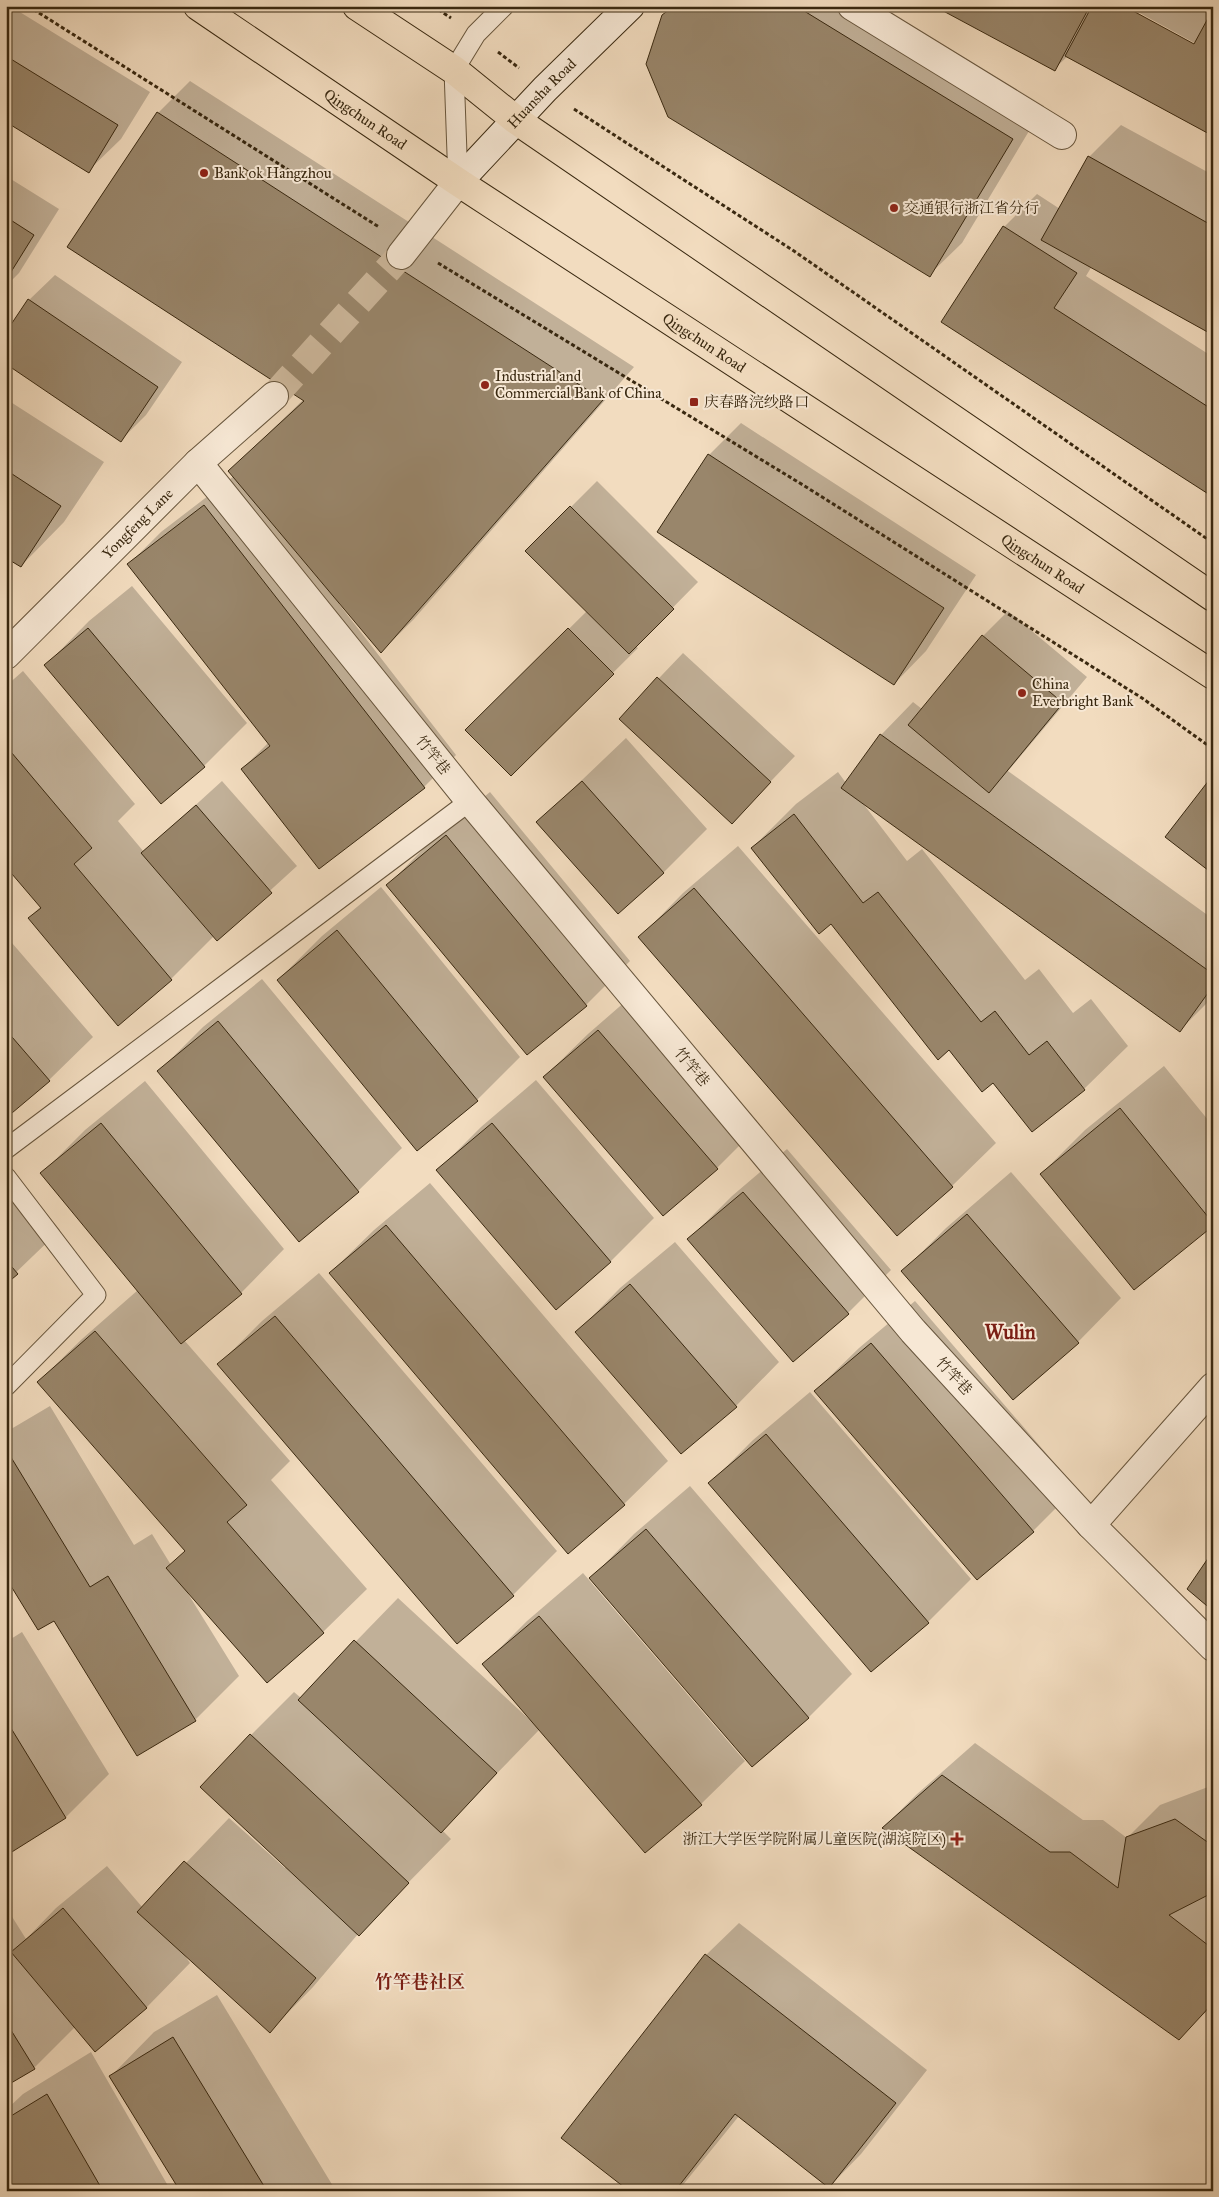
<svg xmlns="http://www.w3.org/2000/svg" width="1219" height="2197" viewBox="0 0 1219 2197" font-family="'IM FELL Great Primer','Noto Serif SC',serif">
<rect width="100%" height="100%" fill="#f2dcbf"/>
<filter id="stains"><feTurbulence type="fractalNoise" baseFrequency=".004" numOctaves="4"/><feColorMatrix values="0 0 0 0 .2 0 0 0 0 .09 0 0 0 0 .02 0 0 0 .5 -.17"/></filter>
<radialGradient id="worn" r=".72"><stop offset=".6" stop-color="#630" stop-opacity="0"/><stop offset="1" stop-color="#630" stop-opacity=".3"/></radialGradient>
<path fill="#0003" d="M6,6H10L150,92L121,139L88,171L6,121Z
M672,6H881L1044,106L962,243L929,275L663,15Z
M937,6H1121L1199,48L1200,46L1127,6H1213V134L1068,56L1054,69Z
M190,81L634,367L414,619L381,652L340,603L339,604L456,755L424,787L242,769L269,742L129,564L161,532L234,476L229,471L304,399L158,113Z
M1121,125L1213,175V333L1092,266L1086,276L1213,357V495L943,322L1004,227L1037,194L1060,209L1089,157Z
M6,176L59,209L19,273L6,286Z
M55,275L182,362L146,415L120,441L29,300Z
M6,399L104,462L64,522L21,566L6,556Z
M741,423L976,575L926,651L894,684L709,455Z
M597,481L698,582L635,646L638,648L511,774L467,730L587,611L527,551Z
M132,586L247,723L204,766L46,665L89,621Z
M1008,611L1087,677L1008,771L1213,919L1212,998L1180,1030L862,802L907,861L922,849L1025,980L1039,969L1073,1013L1091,999L1128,1046L1084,1089L994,1082L949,1049L832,922L752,848L796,804L838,772L846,783L881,735L913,702L922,709L983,636Z
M683,653L795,756L732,822L620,719Z
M23,671L135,804L118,821L144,852L222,781L297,866L217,939L214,936L171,979L118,1024L29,918L41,906L6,865V686Z
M626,738L707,829L664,872L618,912L538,822Z
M490,792L630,961L586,1005L527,1053L388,885L431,841Z
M738,846L996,1143L952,1186L640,937L683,893Z
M381,887L520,1057L477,1100L278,980L322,936Z
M6,936L93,1037L49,1080L6,1117Z
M262,979L402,1148L358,1191L159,1071L203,1027Z
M642,987L760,1125L717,1168L663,1215L544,1077L588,1034Z
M1164,1066L1213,1126V1225L1041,1174L1085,1130Z
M536,1080L654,1218L611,1261L556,1308L438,1170L481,1127Z
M145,1081L284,1249L241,1293L184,1340L290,1461L271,1480L367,1589L323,1632L187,1592L239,1676L195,1720L137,1755L54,1619L6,1576V1432L50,1406L134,1545L152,1534L171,1565L186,1550L38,1382L82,1339L138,1290L42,1173L85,1130Z
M787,1149L891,1270L848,1313L689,1239L732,1196Z
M6,1164L60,1230L6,1282Z
M1011,1172L1121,1298L1078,1342L903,1271L946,1228Z
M430,1183L668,1461L624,1504L568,1552L330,1273L374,1230Z
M675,1242L779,1362L736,1406L577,1332L620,1288Z
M319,1273L557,1551L513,1595L457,1642L219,1364L262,1321Z
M915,1301L1076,1488L1033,1531L815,1391L859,1348Z
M810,1392L971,1579L928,1622L710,1483L753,1440Z
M690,1486L852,1674L809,1717L752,1765L591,1578L634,1534Z
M583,1573L745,1761L701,1804L645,1851L540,1729L442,1830L451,1839L358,1934L313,1987L270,2031L181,1950L190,1963L147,2007L96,2050L76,2026L34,2068L6,2085V1907L26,1939L56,1908L107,1866L143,1908L229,1818L285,1868L286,1866L251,1735L294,1692L301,1698L398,1598L530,1720L531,1719L484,1664L527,1621Z
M22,1632L109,1774L65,1818L6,1851V1642Z
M975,1743L1083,1820H1103L1127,1838L1160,1805L1208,1787L1213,1790V2005L1179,2038L884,1827L916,1795Z
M739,1923L927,2070L861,2154L829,2187L739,2116L678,2191H631L563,2138L706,1955Z
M217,1995L336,2191H181L111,2076L154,2032Z
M91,2052L171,2191H10L6,2185V2110L23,2094Z
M1213,2078V2088L1208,2083Z"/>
<path fill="#99866b" stroke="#392810" d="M674,6H796L1013,139L930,277L668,117L646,64L662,15Z
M934,6H1090L1055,71Z
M1092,6H1124L1194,44L1213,9V136L1065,56Z
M6,56L118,125L89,173L6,122Z
M157,112L603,400L381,653L228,471L304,401L67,247Z
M1088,156L1213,226V335L1041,240Z
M6,217L34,235L6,280Z
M1003,226L1077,273L1054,308L1213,410V497L941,322Z
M28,299L158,387L121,442L6,364V332Z
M708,454L944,608L894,685L657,532Z
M6,470L61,506L21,567L6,558Z
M204,505L425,788L319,869L241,769L270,746L127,564Z
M570,506L674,609L629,654L525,551Z
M88,628L205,767L161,804L44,665Z
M568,628L614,674L511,776L465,730Z
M982,635L1063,703L989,793L908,725Z
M657,677L771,782L732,824L619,719Z
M880,734L1213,974V986L1180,1032L841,788Z
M6,746L92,848L74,864L172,980L118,1026L28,918L41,908L6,867Z
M1213,775V874L1165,837Z
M582,781L664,873L618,914L536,822Z
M196,805L272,893L217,941L141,853Z
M794,814L863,903L878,892L981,1022L995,1011L1029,1055L1047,1041L1085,1090L1032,1132L993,1083L982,1092L949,1050L938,1060L831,924L819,934L751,848Z
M446,835L587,1006L527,1055L386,885Z
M694,888L953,1187L897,1236L638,937Z
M337,930L478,1101L417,1151L277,980Z
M218,1021L359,1192L299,1242L157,1071Z
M6,1030L50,1081L6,1118Z
M598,1030L718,1169L663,1216L543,1077Z
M1120,1108L1213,1223V1226L1134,1290L1040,1174Z
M101,1123L242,1294L181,1344L40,1173Z
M492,1123L611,1262L556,1310L436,1170Z
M743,1192L849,1314L793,1362L687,1239Z
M967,1214L1079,1343L1013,1400L901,1271Z
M386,1225L625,1505L568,1554L329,1273Z
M6,1260L18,1274L6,1284Z
M630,1284L737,1407L681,1454L575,1332Z
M275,1316L514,1596L457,1644L217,1364Z
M95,1331L247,1505L227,1522L324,1633L267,1683L166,1568L185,1551L37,1382Z
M871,1343L1034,1532L977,1580L814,1391Z
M766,1434L929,1623L871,1672L708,1483Z
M6,1449L90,1587L108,1576L196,1721L137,1756L54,1621L38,1630L6,1578Z
M646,1529L809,1718L752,1767L589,1578Z
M1213,1551V1611L1187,1589Z
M539,1616L702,1805L645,1853L482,1664Z
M354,1640L497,1773L441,1833L298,1700Z
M6,1720L66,1818L7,1855L6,1853Z
M250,1734L409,1883L359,1936L200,1787Z
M942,1775L1050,1852H1070L1118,1888L1126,1837L1175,1819L1213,1846L1212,1893L1169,1915L1213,1949V2003L1179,2040L882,1828Z
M184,1861L316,1978L270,2033L137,1912Z
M63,1908L147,2008L95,2052L11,1952Z
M705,1954L896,2103L829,2188L735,2114L675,2191H629L561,2138Z
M6,2022L35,2069L6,2086Z
M173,2037L267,2191H180L109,2076Z
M47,2094L103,2191H8L6,2188V2119Z"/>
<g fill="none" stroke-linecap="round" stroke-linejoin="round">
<path stroke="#cdb89c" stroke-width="28" stroke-dasharray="28 14" stroke-linecap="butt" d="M274,396L401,255"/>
<defs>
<path id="service" d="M458,182L454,70L476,34L504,6
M6,1149L470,801
M6,1177L96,1295L6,1386"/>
<g id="minor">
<path d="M852,6L1062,135"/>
<path d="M401,255L458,182"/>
<path d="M198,463L470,801L913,1331L1091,1525L1213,1647"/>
<path id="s1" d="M6,655L198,463L274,396"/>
<path d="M1091,1525L1213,1387"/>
</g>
<g id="secondary">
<path id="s2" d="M458,182L545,89L630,6"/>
</g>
<g id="primary">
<path id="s3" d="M198,6L458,182L1213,675"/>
<path d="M357,6L454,70L516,120L1213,597"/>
</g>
</defs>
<use href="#service" stroke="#67553c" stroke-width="21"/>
<use href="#minor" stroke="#67553c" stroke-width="30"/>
<use href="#secondary" stroke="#392810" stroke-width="30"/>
<use href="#primary" stroke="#392810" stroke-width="30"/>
<path stroke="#392810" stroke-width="3" stroke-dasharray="4 2.5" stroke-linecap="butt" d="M28,6L379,227
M433,6L451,18
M498,52L519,68
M574,109L794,251L1213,543
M438,263L803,485L1142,698L1213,749"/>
<use href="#service" stroke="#f7e8d5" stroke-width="19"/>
<use href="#minor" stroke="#f7e8d5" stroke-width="28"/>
<use href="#secondary" stroke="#f7e8d5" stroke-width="28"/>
<use href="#primary" stroke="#f2dcbf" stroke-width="28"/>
</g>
<g fill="#8f2418" stroke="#f7e8d5" stroke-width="2">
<circle cx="204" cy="173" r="5"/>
<circle cx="894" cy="208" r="5"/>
<circle cx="485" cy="385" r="5"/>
<rect x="689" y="397" width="10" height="10" rx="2.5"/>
<circle cx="1022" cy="693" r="5"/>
<path d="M954.5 1831.5h5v5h5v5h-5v5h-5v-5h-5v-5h5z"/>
</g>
<g text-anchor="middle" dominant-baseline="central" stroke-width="4" stroke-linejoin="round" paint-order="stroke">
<g font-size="15" fill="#392810" stroke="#f7e8d5">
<text stroke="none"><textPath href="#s2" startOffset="122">Huansha Road</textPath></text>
<text stroke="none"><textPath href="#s3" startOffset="202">Qingchun Road</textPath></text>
<text stroke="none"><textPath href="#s3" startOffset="608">Qingchun Road</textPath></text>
<text stroke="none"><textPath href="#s1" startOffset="186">Yongfeng Lane</textPath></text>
<text stroke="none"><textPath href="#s3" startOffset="1012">Qingchun Road</textPath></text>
<text transform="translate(433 755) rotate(51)">竹竿巷</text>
<text transform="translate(692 1067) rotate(50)">竹竿巷</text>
<text transform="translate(954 1376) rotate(47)">竹竿巷</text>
</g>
<g font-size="15" fill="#392810" stroke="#f7e8d5" text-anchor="start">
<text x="214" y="173">Bank ok Hangzhou</text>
<text x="904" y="208">交通银行浙江省分行</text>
<text x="495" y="376">Industrial and<tspan x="495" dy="17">Commercial Bank of China</tspan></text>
<text x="704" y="402">庆春路浣纱路口</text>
<text x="1032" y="684">China<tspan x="1032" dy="17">Everbright Bank</tspan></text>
<text x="946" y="1839" text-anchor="end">浙江大学医学院附属儿童医院(湖滨院区)</text>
</g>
<g font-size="18" font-weight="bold" fill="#7a1f14" stroke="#f7e8d5">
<text x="420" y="1982">竹竿巷社区</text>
</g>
<g font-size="20" font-weight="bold" fill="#7a1f14" stroke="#f7e8d5">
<text x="1010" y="1332">Wulin</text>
</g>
</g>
<rect width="1219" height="2197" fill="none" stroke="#f2dcbf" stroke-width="25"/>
<rect x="8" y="8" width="1204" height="2182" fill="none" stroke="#392810" stroke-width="2.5"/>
<rect x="12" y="12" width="1194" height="2172" fill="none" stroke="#392810"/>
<rect width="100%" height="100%" filter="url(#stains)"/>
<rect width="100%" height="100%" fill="url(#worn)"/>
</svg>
